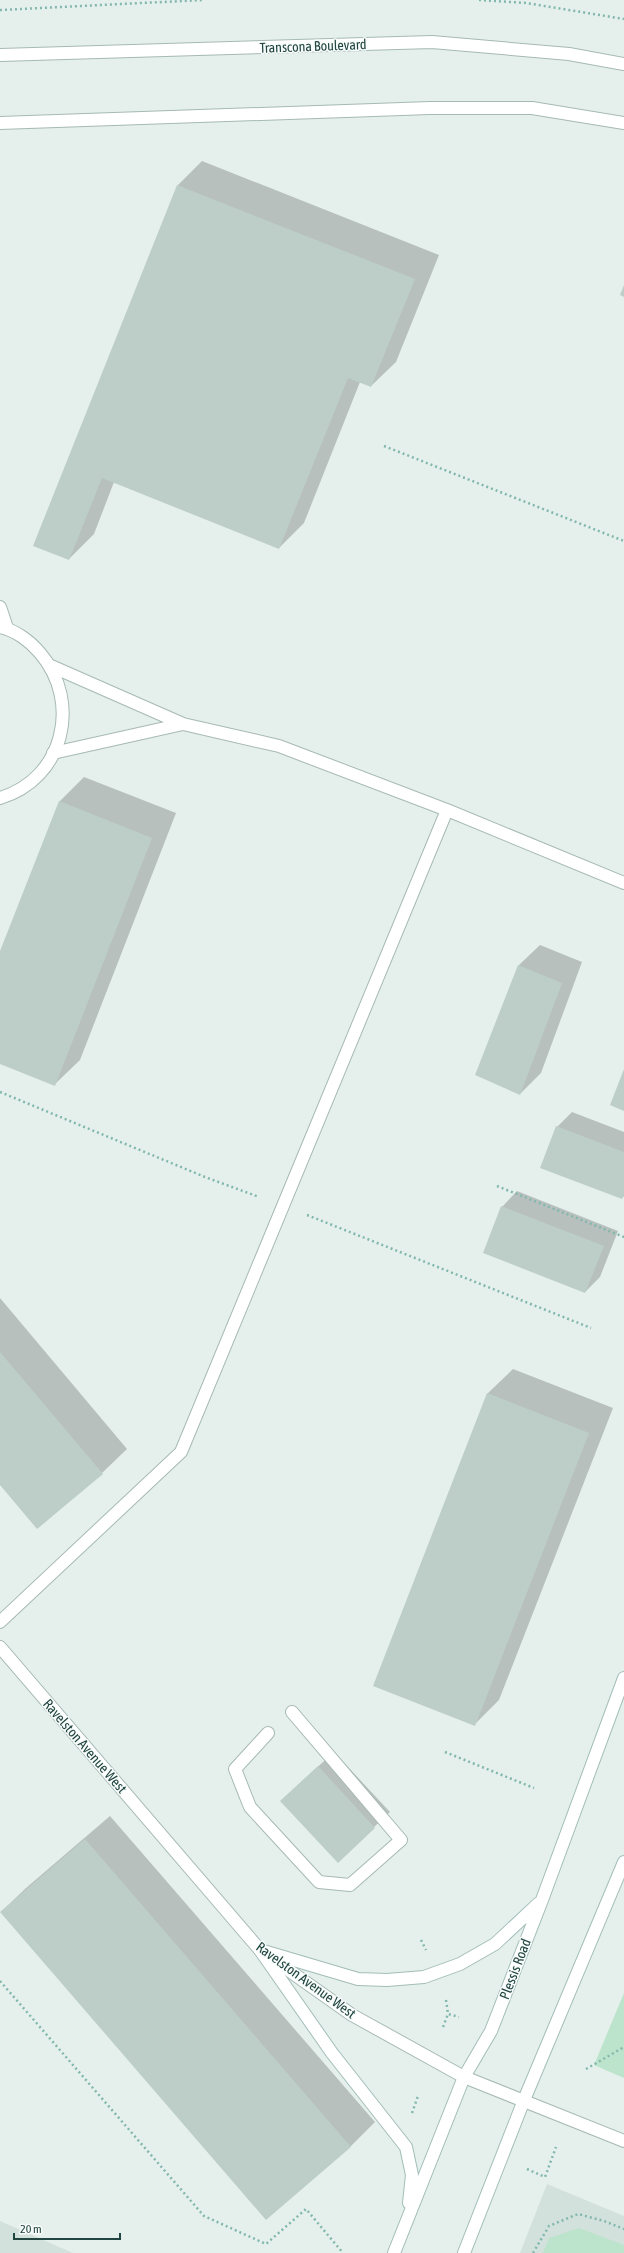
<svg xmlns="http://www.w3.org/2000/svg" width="624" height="2253" viewBox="0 0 624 2253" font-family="'Asap Condensed',sans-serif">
<rect width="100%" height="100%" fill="#e5f0ec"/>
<path fill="#d3e1dc" d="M547,2184L624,2216V2253H520Z
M0,2221L73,2253H0Z"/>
<path fill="#bce3cb" d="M624,1993V2078L594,2065Z
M579,2228L624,2245V2253H543L549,2238Z"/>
<path fill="#0003" d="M202,161L439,255L396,362L371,386L360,382L304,523L279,548L114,482L94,534L69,559L34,545L178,185Z
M84,777L176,813L80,1060L55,1084L0,1063V954L59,802Z
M540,945L582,962L541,1073L520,1094L477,1074L519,965Z
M572,1112L624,1132V1196L622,1198L557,1127Z
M517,1191L618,1231L600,1277L585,1292L502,1207Z
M0,1298L127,1449L102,1473L38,1528L0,1483Z
M513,1369L613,1408L499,1700L474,1725L374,1685L488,1393Z
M334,1752L390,1812L338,1861L297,1786Z
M110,1816L375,2122L350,2147L1,1912L26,1888Z"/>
<path fill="#bdcec9" d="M177,185L415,279L371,387L348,378L279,549L102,478L69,560L33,546Z
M624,285V297L620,295Z
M59,801L152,838L55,1086L0,1064V951Z
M518,965L562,983L520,1095L475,1075Z
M624,1069V1111L610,1105Z
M556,1126L624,1152V1195L622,1199L540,1168Z
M501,1206L604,1246L585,1293L483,1253Z
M0,1352L103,1474L37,1529L0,1485Z
M487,1393L589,1433L475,1726L373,1686Z
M318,1766L375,1828L338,1863L280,1801Z
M85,1839L351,2147L266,2220L0,1912Z"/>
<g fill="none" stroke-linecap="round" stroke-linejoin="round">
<defs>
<path id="service" d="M0,607L7,628
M51,666L183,724L279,746L447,810L624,883
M53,753L183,724
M0,1622L181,1452L447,810
M268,1733L235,1769L250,1807L319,1882L350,1885L401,1840L292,1712"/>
<path id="minor" d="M0,627C15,630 30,641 40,653C82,702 64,779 0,798
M0,1647L260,1950L352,2015L464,2077L624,2141"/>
<path id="tertiary" d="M0,55L432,42L569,54L624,64
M0,123L430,108H532L624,123"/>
<path id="secondary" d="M260,1950L332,2053L406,2147L412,2175L409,2203
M260,1950L358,1979L387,1980L424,1977L460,1964L495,1944L539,1903
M394,2253L464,2077L491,2031L542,1900L624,1678
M464,2253L524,2100L624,1862"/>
</defs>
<use href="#service" stroke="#a6b9b5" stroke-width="14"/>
<use href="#minor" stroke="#a6b9b5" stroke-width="14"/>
<use href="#tertiary" stroke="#a6b9b5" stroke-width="14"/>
<use href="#secondary" stroke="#a2bdb8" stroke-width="14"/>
<path stroke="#82b7ad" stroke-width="2.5" stroke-dasharray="2 3" stroke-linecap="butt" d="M479,0L526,3L624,19
M0,10L203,0
M384,446L624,541
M0,1092L205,1177L259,1197
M497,1186L624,1237
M307,1215L591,1328
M445,1752L534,1788
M421,1940L426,1950
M0,1981L204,2216L266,2244L306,2209L343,2253
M446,2000L448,2014L459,2017
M443,2027L448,2014
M586,2069L624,2047
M412,2113L418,2096
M527,2169L545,2177L556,2147
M533,2253L549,2226L578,2214L604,2221L624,2229"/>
<use href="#service" stroke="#fff" stroke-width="12"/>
<use href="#minor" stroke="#fff" stroke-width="12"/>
<use href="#tertiary" stroke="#fff" stroke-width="12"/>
<use href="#secondary" stroke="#fff" stroke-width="12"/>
</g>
<g text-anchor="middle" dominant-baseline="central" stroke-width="3" stroke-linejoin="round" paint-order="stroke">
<g font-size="14" fill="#214540" stroke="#f7fbfa">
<text transform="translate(313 46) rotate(-2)">Transcona Boulevard</text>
<text transform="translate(85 1746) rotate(49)">Ravelston Avenue West</text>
<text transform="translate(515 1969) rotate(-69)">Plessis Road</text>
<text transform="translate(306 1980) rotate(36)">Ravelston Avenue West</text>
</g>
</g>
<path d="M14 2233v6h106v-6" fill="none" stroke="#214540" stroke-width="2"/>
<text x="20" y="2233" font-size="12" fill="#214540" stroke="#f7fbfa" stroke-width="3" paint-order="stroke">20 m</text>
</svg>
